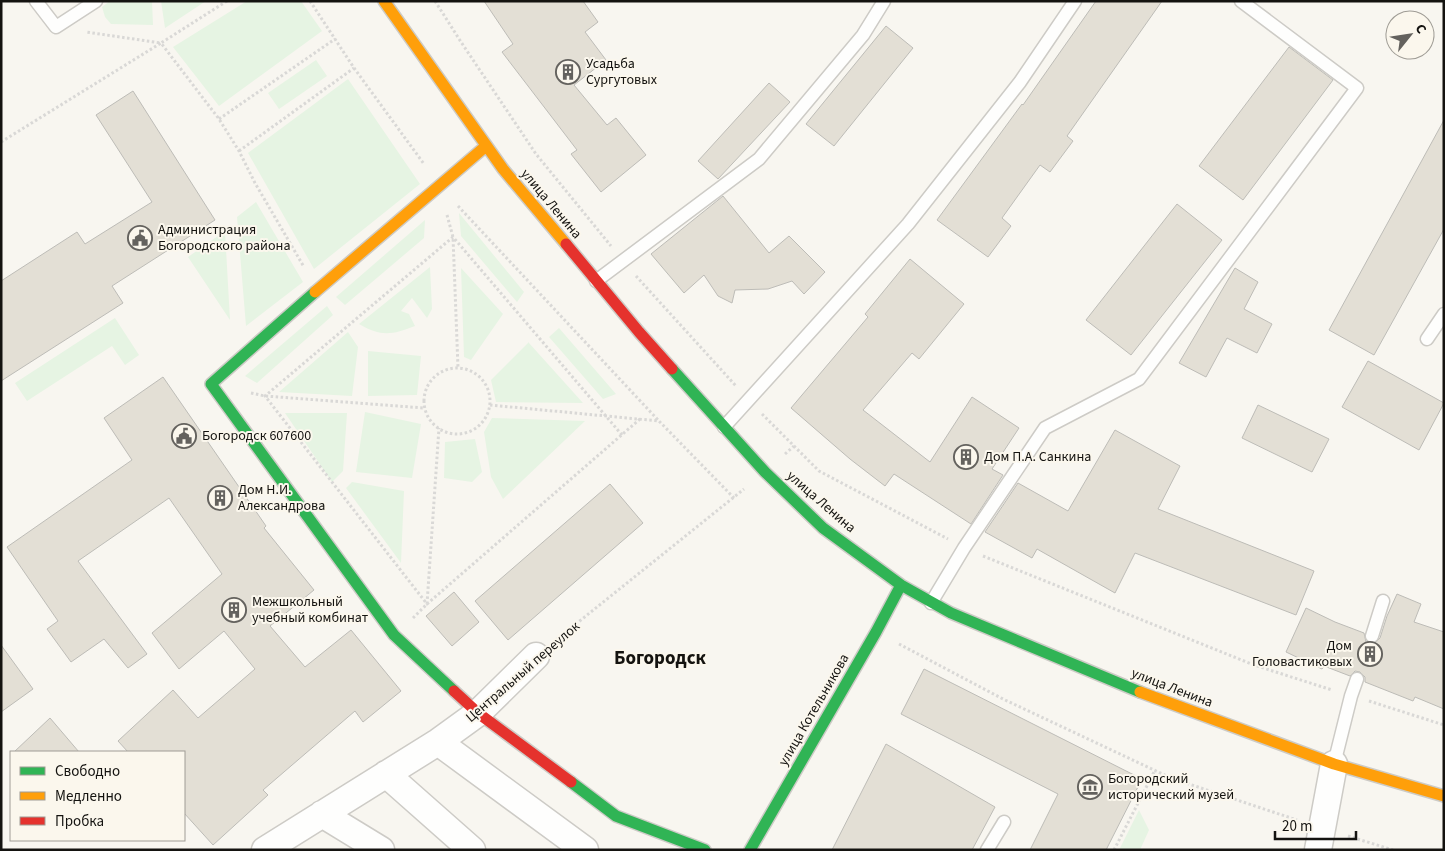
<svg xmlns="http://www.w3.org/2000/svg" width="1445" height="851" viewBox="0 0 1445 851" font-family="'Source Sans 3',sans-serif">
<rect width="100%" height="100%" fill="#f8f6f0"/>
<path fill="#e6f4e3" d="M110,1H152L153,25L111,24L105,17L102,7Z
M161,1H206L165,28Z
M247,1H301L322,31L219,106L173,47Z
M316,60L327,76L279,109L268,93Z
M348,79L420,184L314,269L248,153Z
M256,202L303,282L246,326L237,217Z
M459,213L524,292L517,302L461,236Z
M425,220L424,238L345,305L336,297Z
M225,231L230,320L188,257Z
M430,267L432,309L427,318L412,298L401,311L409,314L415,326C392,335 381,337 359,324Z
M461,268L503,314L471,360L464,357Z
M327,306L333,315L257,383L245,376Z
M115,318L139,355L125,365L112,346L27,401L15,383Z
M559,328L616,394L603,399L549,337Z
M348,332L358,347L352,396L279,392Z
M529,342V343L583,403L496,402L491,380Z
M368,351L421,356L417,395L368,396Z
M365,412L421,424L412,478L356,472Z
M285,413H347L343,471L332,482Z
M492,418L585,421L503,499L491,477L484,432Z
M475,439L482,472L472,482L444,478L445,442Z
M352,482L404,491L401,563L346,488Z
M1139,810L1149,830L1140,850H1119Z"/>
<path fill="#e3dfd5" stroke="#bdbcb7" d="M484,1H583L598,22L585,32L606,60L574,85L607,125L616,118L646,155L601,192L571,154L577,150L502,52L513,44Z
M1096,1H1162L1067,136L1073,141L1050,172L1040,165L1002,218L1011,226L988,257L937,220L1022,104L1023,105Z
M886,26L913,48L834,146L806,124Z
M1289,47L1333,80L1243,200L1199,166Z
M769,83L790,102L718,179L698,161Z
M133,91L215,220L112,286L123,303L1,381V281L77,232L85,244L152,202L96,115Z
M1444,120V229L1374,355L1329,330Z
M723,196L769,253L789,236L825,272L804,294L792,281L768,289L735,290L732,303L718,296L704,275L684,293L651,254Z
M1177,204L1222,240L1131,355L1086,320Z
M910,259L964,304L919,359L912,353L863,410L930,462L972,397L1019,428L992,469L1003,475L971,524L894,474L885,486L850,459L791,408L868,317L865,314Z
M1235,268L1258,282L1244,309L1272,324L1257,353L1227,338L1206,377L1179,363Z
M1368,361L1444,403L1419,450L1342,407Z
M163,377L266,526L264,528L314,590L270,626L305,667L351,630L401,691L363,722L355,711L263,790L268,795L213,845L184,813V752H128L118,741L173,690L198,718L255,669L224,631L179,669L152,633L222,574L169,498L78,561L147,654L128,668L104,639L71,662L47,629L58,621L7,547L132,460L104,418Z
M1258,405L1329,439L1312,472L1242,438Z
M1115,430L1180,466L1158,509L1314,571L1296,615L1135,553L1115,593L1037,549L1032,558L985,532L1018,483L1068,511Z
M610,484L643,523L508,640L475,601Z
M454,592L479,622L452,646L426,616Z
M1397,594L1421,604L1414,622L1444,632V709L1415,697L1413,701L1365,682V677L1360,672L1355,671L1350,676L1324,666L1322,669L1286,652L1306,608L1335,622L1364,633L1366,642L1374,644L1380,638L1387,616Z
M1,645L33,689L1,712Z
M924,669L1142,779L1106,850H1030L1058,794L901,714Z
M50,718L79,752H14Z
M886,744L995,807L972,850H832Z"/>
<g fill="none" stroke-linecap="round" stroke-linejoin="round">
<defs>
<path id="lane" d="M36,1L56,27L96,1
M596,281L759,159L863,35L884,1
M1427,339L1444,314
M724,427L908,224L1020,82L1075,1
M931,603L964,548L1045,428L1139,379L1357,88L1241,1
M1372,636L1383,601
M1334,764L1351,696L1357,679
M987,850L1004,822"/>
<path id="street" d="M438,742L585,850
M386,774L472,850
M322,814L381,850
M265,850L438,742L478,713L536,656
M1318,850L1334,764"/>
<path id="fast" d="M315,292L211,384L394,635L454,691
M672,369L765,472L823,528L901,585L951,613L1140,692
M571,782L616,816L705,850
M750,850L876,632L901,585"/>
<path id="slow" d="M384,1L503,169L566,244
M315,292L486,146
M1140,692L1334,764L1444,796"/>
<path id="jam" d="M566,244L639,332L672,369
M454,691L478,713L571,782"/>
</defs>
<use href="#lane" stroke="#cdcbc6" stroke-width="15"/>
<use href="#street" stroke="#cdcbc6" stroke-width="29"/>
<use href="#fast" stroke="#cdcbc6" stroke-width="14"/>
<use href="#slow" stroke="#cdcbc6" stroke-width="14"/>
<use href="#jam" stroke="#cdcbc6" stroke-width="14"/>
<path stroke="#d9d8d6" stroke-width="3" stroke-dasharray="2.5 2.5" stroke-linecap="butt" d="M227,1L161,43L219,119L239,151L255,183L304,267
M310,1L354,68L424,164
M435,1L461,42L536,154L611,246
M219,119L335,39
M1,142L161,43L86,32
M239,151L354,68
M458,206L659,421
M447,215L453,237L458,368
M636,276L736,386
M424 401a33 33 0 1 1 66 0a33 33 0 1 1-66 0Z
M251,393L265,396L424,408
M490,405L659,421L734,498
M762,414L819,471L948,539
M622,435L453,237L265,396L427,604L640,419
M785,454L794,446
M983,556L1254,665L1332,690
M413,618L427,604L439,428
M556,640L744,489
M899,644L1003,699L1171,778L1297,820
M1369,701L1444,725
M1348,836L1393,850
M1114,850L1155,770"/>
<use href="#lane" stroke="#fefefd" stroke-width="12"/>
<use href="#street" stroke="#fefefd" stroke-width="26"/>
<use href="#fast" stroke="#30b455" stroke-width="11"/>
<use href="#slow" stroke="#ff9f0a" stroke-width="11"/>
<use href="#jam" stroke="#e5322d" stroke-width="11"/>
</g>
<defs>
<symbol id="building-ring" viewBox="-11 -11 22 22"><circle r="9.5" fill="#fbf7ed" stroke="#64625e" stroke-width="1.5"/><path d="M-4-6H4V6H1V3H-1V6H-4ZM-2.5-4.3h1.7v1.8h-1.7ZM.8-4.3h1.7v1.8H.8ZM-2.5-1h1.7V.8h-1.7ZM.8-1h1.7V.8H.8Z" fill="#64625e"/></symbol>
<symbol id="civic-ring" viewBox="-11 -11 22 22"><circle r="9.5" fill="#fbf7ed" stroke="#64625e" stroke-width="1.5"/><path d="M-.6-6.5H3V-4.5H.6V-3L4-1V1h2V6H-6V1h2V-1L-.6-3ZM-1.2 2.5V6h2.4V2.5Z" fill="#64625e"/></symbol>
<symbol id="museum-ring" viewBox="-11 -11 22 22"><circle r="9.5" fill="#fbf7ed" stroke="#64625e" stroke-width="1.5"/><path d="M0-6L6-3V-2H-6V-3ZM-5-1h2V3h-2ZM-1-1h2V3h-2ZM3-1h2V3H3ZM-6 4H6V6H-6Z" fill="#64625e"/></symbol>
</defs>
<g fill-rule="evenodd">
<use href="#building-ring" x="554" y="58" width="28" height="28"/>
<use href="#civic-ring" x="126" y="224" width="28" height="28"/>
<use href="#civic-ring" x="170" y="422" width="28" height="28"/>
<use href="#building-ring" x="952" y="443" width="28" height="28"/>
<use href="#building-ring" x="206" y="484" width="28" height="28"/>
<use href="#building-ring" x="220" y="596" width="28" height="28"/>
<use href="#building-ring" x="1356" y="640" width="28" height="28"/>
<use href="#museum-ring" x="1076" y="773" width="28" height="28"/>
</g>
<g text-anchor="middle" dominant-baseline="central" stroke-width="4" stroke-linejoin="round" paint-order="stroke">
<g font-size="14" fill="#141310" stroke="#fbf7ed" text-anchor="start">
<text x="586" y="64">Усадьба<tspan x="586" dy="16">Сургутовых</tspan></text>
<text x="158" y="230">Администрация<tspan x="158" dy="16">Богородского района</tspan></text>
<text x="202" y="436">Богородск 607600</text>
<text x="984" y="457">Дом П.А. Санкина</text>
<text x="238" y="490">Дом Н.И.<tspan x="238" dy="16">Александрова</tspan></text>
<text x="252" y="602">Межшкольный<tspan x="252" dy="16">учебный комбинат</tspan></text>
<text x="1352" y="646" text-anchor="end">Дом<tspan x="1352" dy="16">Головастиковых</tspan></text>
<text x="1108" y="779">Богородский<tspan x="1108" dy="16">исторический музей</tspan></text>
</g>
<g font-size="14" fill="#141310" stroke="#fbf7ed">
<text transform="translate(551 204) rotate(50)">улица Ленина</text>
<text transform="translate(821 502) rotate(41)">улица Ленина</text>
<text transform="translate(523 672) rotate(-41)">Центральный переулок</text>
<text transform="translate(1172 688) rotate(21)">улица Ленина</text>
<text transform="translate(814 710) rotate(-60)">улица Котельникова</text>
</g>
<g font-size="19" font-weight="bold" fill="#141310" stroke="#fbf7ed">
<text x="660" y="658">Богородск</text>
</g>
</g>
<rect width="1445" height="851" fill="none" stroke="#141310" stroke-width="5"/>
<rect x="10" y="751" width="175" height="90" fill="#fbf7ed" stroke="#9f9c95"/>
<rect x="20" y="767" width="25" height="8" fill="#30b455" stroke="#9f9c95"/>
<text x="55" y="776" font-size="15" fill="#141310">Свободно</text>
<rect x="20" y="792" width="25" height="8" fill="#ff9f0a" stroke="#9f9c95"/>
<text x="55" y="801" font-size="15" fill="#141310">Медленно</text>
<rect x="20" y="817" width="25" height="8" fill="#e5322d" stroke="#9f9c95"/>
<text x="55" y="826" font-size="15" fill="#141310">Пробка</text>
<g transform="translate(1410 35) rotate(60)"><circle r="24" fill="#fbf7ed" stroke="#9f9c95"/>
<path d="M0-4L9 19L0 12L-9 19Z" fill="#64625e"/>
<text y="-8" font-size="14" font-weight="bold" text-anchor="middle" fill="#141310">С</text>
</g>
<path d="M1275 831v8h81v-8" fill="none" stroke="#141310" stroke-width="2.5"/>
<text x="1282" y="831" font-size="15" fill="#141310" stroke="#fbf7ed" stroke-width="4" paint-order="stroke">20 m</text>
</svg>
